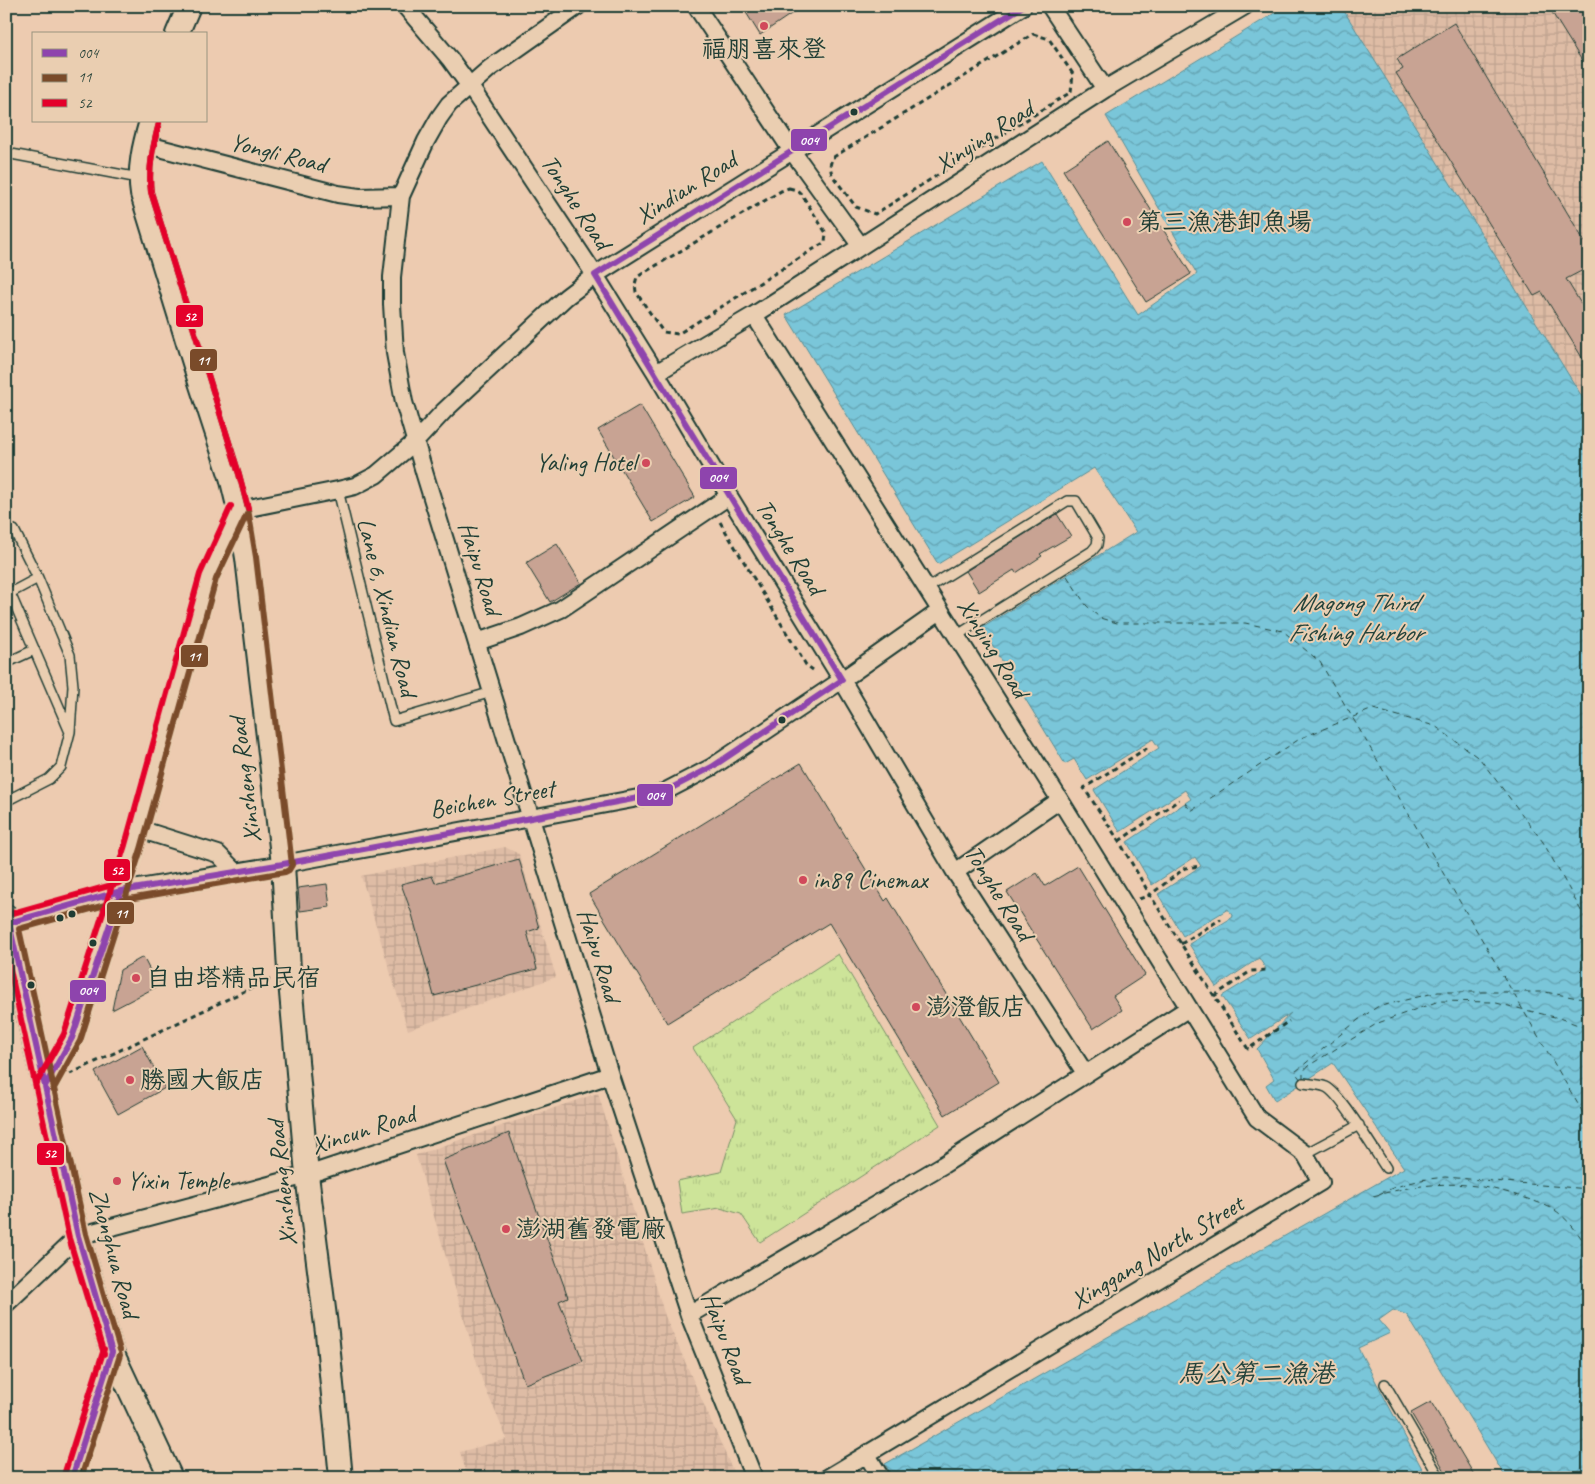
<svg xmlns="http://www.w3.org/2000/svg" width="1595" height="1484" viewBox="0 0 1595 1484" font-family="Caveat,'LXGW WenKai TC',sans-serif">
<defs>
<pattern id="industrial-grid" width="8" height="8" patternUnits="userSpaceOnUse" patternTransform="scale(1.25)"><rect width="8" height="8" fill="#debca5"/><path d="M0 4h8M4 0v8" fill="none" stroke="#bea28f"/></pattern>
<pattern id="park-tufts" width="24" height="20" patternUnits="userSpaceOnUse" patternTransform="scale(1.25)"><rect width="24" height="20" fill="#cde499"/><path d="M3 7l-1-3M5 7V3M7 7l1-3M15 17l-1-3M17 17v-4M19 17l1-3" fill="none" stroke="#b0c484"/></pattern>
<pattern id="water-waves" width="16" height="10" patternUnits="userSpaceOnUse" patternTransform="scale(1.25)"><rect width="16" height="10" fill="#7ac6d9"/><path d="M0 5q4-4 8 0t8 0" fill="none" stroke="#63a2b1"/></pattern>
</defs>
<rect width="100%" height="100%" fill="#edcbb0"/>
<filter id="ink" filterUnits="userSpaceOnUse"><feTurbulence type="fractalNoise" baseFrequency=".02" numOctaves="2"/><feDisplacementMap in="SourceGraphic" scale="10" xChannelSelector="R" yChannelSelector="G"/><feConvolveMatrix kernelMatrix="1 2 1 2 8 2 1 2 1" color-interpolation-filters="sRGB"/></filter>
<g filter="url(#ink)">
<path fill="url(#industrial-grid)" d="M1341,6H1589V408Z
M505,847L519,854L556,977L408,1030L361,876Z
M598,1093L665,1316L736,1478H468L460,1452L507,1439L483,1383L416,1155Z"/>
<path fill="url(#park-tufts)" stroke="#769066" d="M838,954L940,1125L760,1242L741,1214L720,1208L682,1214L677,1181L721,1172L737,1119L693,1048Z"/>
<path fill="url(#water-waves)" stroke="#568f97" d="M1286,6H1341L1589,408V1478H1506L1407,1315L1393,1310L1379,1320L1390,1333L1358,1348L1427,1478H893L885,1464L1404,1168L1333,1063L1275,1101L1266,1085L1274,1079L1257,1049L1291,1013L1251,1039L1222,996L1266,969L1259,958L1216,987L1189,944L1233,917L1228,909L1183,936L1158,894L1201,866L1195,857L1152,885L1127,842L1191,799L1185,790L1120,832L1094,790L1159,748L1153,739L1087,780L1074,759L1065,764L982,628L1136,532L1094,468L938,564L786,315L1042,161L1138,315L1197,274L1106,116Z"/>
<g fill="none" stroke-linecap="round" stroke-linejoin="round">
<path stroke="#24443c" stroke-width="1" stroke-dasharray="6 5" stroke-linecap="butt" d="M1067,576L1086,605L1100,618L1117,623H1245L1283,631L1320,662L1589,1123
M1185,803L1191,811L1301,738L1373,709L1435,726L1480,759L1543,842L1589,925
M1301,1080L1295,1072L1358,1020L1377,1007L1438,992H1545L1589,1000
M1303,1080V1072L1308,1066L1378,1023L1439,1001L1492,1002L1559,1018L1589,1029
M1379,1194L1395,1187L1421,1180L1445,1177L1589,1189
M1373,1196C1429,1181 1470,1179 1525,1198C1536,1202 1551,1206 1560,1214C1572,1224 1581,1237 1589,1250"/>
</g>
<path fill="#c8a393" stroke="#1f3d34" d="M742,6H803L760,35Z
M1548,6H1589V72Z
M1454,23L1589,249V267L1566,279L1589,317V369L1542,292L1534,296L1396,73L1403,69L1397,59Z
M1108,141L1191,274L1146,302L1063,170Z
M640,405L695,497L653,522L598,430Z
M1057,514L1071,536L1040,554L1042,556L1016,573L1014,570L979,592L966,571Z
M557,544L581,583L550,602L526,563Z
M801,763L885,901L888,898L999,1082L945,1115L829,923L667,1023L589,894Z
M519,859L539,928L527,932L537,969L434,996L412,914L401,884L432,876L435,883Z
M1078,866L1145,975L1113,996L1122,1010L1093,1029L1007,892L1037,873L1045,886Z
M327,884L330,907L300,911L298,888Z
M143,957L158,986L112,1010L120,970Z
M142,1046L165,1088L118,1114L95,1072Z
M509,1133L568,1297L559,1301L583,1361L525,1384L443,1160Z
M1431,1402L1476,1478H1449L1411,1413Z"/>
<g fill="none" stroke-linecap="round" stroke-linejoin="round">
<defs>
<path id="lane" d="M6,153L139,178
M338,490L394,721L492,692
M6,528L14,530L38,578L70,655L73,686L70,732L61,767L49,779L6,801
M38,578L10,593L69,730
M926,589L1067,501H1076L1098,538L1097,545L1092,551L956,636
M6,663L34,650
M1303,1083C1310,1084 1319,1084 1326,1087C1340,1093 1376,1153 1386,1168
M1305,1154L1359,1125
M1385,1384L1440,1478"/>
<path id="street" d="M405,6L450,59L469,85L595,275L656,373L729,496L842,680L955,872L1085,1073
M578,6L490,68L449,104L439,118L426,141L401,196L392,277V304L395,353L404,402L425,475L610,1075L689,1315L754,1478
M696,6L792,151L860,245
M1050,6L1105,89
M144,144L338,194L359,197L401,196
M754,315L1060,800L1257,1118L1305,1154L1321,1182L827,1478
M656,373L754,315L1105,89L1245,6
M477,642L521,627L561,609L729,496
M139,829L218,854L235,871
M955,872L1060,800
M6,925L37,914L121,891L283,864L660,794L712,767L842,680L940,611
M45,1086L72,1038L133,847L208,576L239,510L338,490L355,486L376,475L416,441L444,411L566,297L595,275L1023,6
M6,1304L78,1236L307,1175L610,1075
M689,1315L943,1165L1189,1008
M867,1455L881,1478
M72,1478L112,1352"/>
<path id="secondary" d="M177,34L189,6
M151,121C144,145 138,169 142,194L199,379L231,477L239,510L247,558L283,864L289,970L307,1175L327,1333L341,1478
M6,916L78,1236L112,1352L171,1478"/>
</defs>
<use href="#lane" stroke="#1f3d34" stroke-width="12"/>
<use href="#street" stroke="#1f3d34" stroke-width="20"/>
<use href="#secondary" stroke="#1f3d34" stroke-width="26"/>
<path stroke="#1f3d34" stroke-width="3" stroke-dasharray="5 4" stroke-linecap="butt" d="M1033,34L1049,39L1073,74L1071,92L875,214L856,207L832,175L830,166L832,158Z
M789,188L797,190L802,195L826,233L825,242L678,334L663,332L636,292L635,284L637,277L781,191Z
M720,522L806,665L813,670
M1147,748L1084,788L1119,841L1150,895L1248,1049L1289,1021
M1119,841L1179,800
M1139,899L1150,895L1185,868L1201,866
M1181,944L1221,919
M1214,996L1251,971L1267,970
M70,1074L270,979"/>
<use href="#lane" stroke="#eaceb1" stroke-width="9"/>
<use href="#street" stroke="#eaceb1" stroke-width="16"/>
<use href="#secondary" stroke="#eaceb1" stroke-width="22"/>
<defs>
<path id="bus-1" d="M595,275L1023,6
M595,275L842,680
M45,1086L72,1038L121,891
M112,1352L78,1236L9,923L121,891L283,864L660,794L712,767L842,680
M72,1478L112,1352"/>
<path id="bus-2" d="M53,1090L80,1041L141,849L216,579L247,514
M120,1350L86,1234L19,929L123,900L285,872L289,870L292,865L256,557L248,509L239,474L151,192C148,168 153,146 159,123
M81,1478L120,1355"/>
<path id="bus-3" d="M159,123C153,146 148,168 151,192L239,474L248,508
M6,915L119,883
M6,951L69,1238L104,1354
M37,1082L64,1034L125,845L200,574L231,506
M64,1475L104,1349"/>
</defs>
<use href="#bus-1" stroke="#eaceb1" stroke-width="10"/>
<use href="#bus-2" stroke="#eaceb1" stroke-width="10"/>
<use href="#bus-3" stroke="#eaceb1" stroke-width="10"/>
<use href="#bus-1" stroke="#8e44ad" stroke-width="6"/>
<use href="#bus-2" stroke="#7a4b2a" stroke-width="6"/>
<use href="#bus-3" stroke="#e4002b" stroke-width="6"/>
</g>
</g>
<g fill="#d1495b" stroke="#eaceb1" stroke-width="2">
<circle cx="764" cy="26" r="5"/>
<circle cx="1127" cy="222" r="5"/>
<circle cx="646" cy="463" r="5"/>
<circle cx="803" cy="880" r="5"/>
<circle cx="136" cy="978" r="5"/>
<circle cx="916" cy="1007" r="5"/>
<circle cx="130" cy="1080" r="5"/>
<circle cx="117" cy="1181" r="5"/>
<circle cx="506" cy="1229" r="5"/>
</g>
<g fill="#1f3d34" stroke="#eaceb1" stroke-width="2">
<circle cx="854" cy="112" r="4.5"/>
<circle cx="782" cy="720" r="4.5"/>
<circle cx="72" cy="914" r="4.5"/>
<circle cx="60" cy="918" r="4.5"/>
<circle cx="93" cy="943" r="4.5"/>
<circle cx="31" cy="985" r="4.5"/>
</g>
<g text-anchor="middle" dominant-baseline="central" stroke-width="4" stroke-linejoin="round" paint-order="stroke">
<g font-size="25" fill="#1f3d34" stroke="#eaceb1" text-anchor="start">
<text x="764" y="49" text-anchor="middle">福朋喜來登</text>
<text x="1137" y="222">第三漁港卸魚場</text>
<text x="636" y="463" text-anchor="end">Yaling Hotel</text>
<text x="813" y="880">in89 Cinemax</text>
<text x="146" y="978">自由塔精品民宿</text>
<text x="926" y="1007">澎澄飯店</text>
<text x="140" y="1080">勝國大飯店</text>
<text x="127" y="1181">Yixin Temple</text>
<text x="516" y="1229">澎湖舊發電廠</text>
</g>
<g font-size="25" fill="#1f3d34" stroke="#eaceb1">
<text transform="translate(984 137) rotate(-33)">Xinying Road</text>
<text transform="translate(278 153) rotate(14)">Yongli Road</text>
<text transform="translate(686 188) rotate(-32)">Xindian Road</text>
<text transform="translate(576 202) rotate(57)">Tonghe Road</text>
<text transform="translate(790 547) rotate(58)">Tonghe Road</text>
<text transform="translate(480 568) rotate(73)">Haipu Road</text>
<text transform="translate(387 607) rotate(76)">Lane 6, Xindian Road</text>
<text transform="translate(993 648) rotate(58)">Xinying Road</text>
<text transform="translate(245 780) rotate(-97)">Xinsheng Road</text>
<text transform="translate(492 799) rotate(-10)">Beichen Street</text>
<text transform="translate(999 893) rotate(58)">Tonghe Road</text>
<text transform="translate(599 955) rotate(73)">Haipu Road</text>
<text transform="translate(363 1130) rotate(-18)">Xincun Road</text>
<text transform="translate(282 1183) rotate(-96)">Xinsheng Road</text>
<text transform="translate(1157 1252) rotate(-31)">Xinggang North Street</text>
<text transform="translate(114 1253) rotate(75)">Zhonghua Road</text>
<text transform="translate(726 1338) rotate(69)">Haipu Road</text>
</g>
<g font-size="26" font-style="italic" fill="#24443c" stroke="#eaceb1">
<text x="1355" y="602">Magong Third<tspan x="1355" dy="30">Fishing Harbor</tspan></text>
<text x="1256" y="1373">馬公第二漁港</text>
</g>
</g>
<g stroke="#eaceb1" stroke-width="2">
<rect x="790" y="128" width="38" height="24" rx="5" fill="#8e44ad"/>
<rect x="175" y="304" width="29" height="24" rx="5" fill="#e4002b"/>
<rect x="189" y="348" width="29" height="24" rx="5" fill="#7a4b2a"/>
<rect x="699" y="466" width="39" height="24" rx="5" fill="#8e44ad"/>
<rect x="180" y="644" width="29" height="24" rx="5" fill="#7a4b2a"/>
<rect x="636" y="783" width="38" height="24" rx="5" fill="#8e44ad"/>
<rect x="103" y="858" width="28" height="24" rx="5" fill="#e4002b"/>
<rect x="106" y="901" width="29" height="24" rx="5" fill="#7a4b2a"/>
<rect x="69" y="979" width="38" height="24" rx="5" fill="#8e44ad"/>
<rect x="36" y="1142" width="29" height="24" rx="5" fill="#e4002b"/>
</g>
<g font-size="14" text-anchor="middle" font-weight="bold" fill="#fff">
<text x="809" y="145">004</text>
<text x="190" y="321">52</text>
<text x="203" y="365">11</text>
<text x="718" y="482">004</text>
<text x="194" y="661">11</text>
<text x="655" y="800">004</text>
<text x="117" y="875">52</text>
<text x="121" y="918">11</text>
<text x="88" y="995">004</text>
<text x="50" y="1158">52</text>
</g>
<rect width="1595" height="1484" fill="none" stroke="#eaceb1" stroke-width="25"/>
<rect x="12" y="12" width="1570" height="1459" fill="none" stroke="#1f3d34" stroke-width="2" filter="url(#ink)"/>
<rect x="32" y="32" width="175" height="90" fill="#eaceb1" stroke="#99947f"/>
<rect x="42" y="49" width="25" height="8" fill="#8e44ad" stroke="#99947f"/>
<text x="78" y="58" font-size="15" fill="#1f3d34">004</text>
<rect x="42" y="74" width="25" height="8" fill="#7a4b2a" stroke="#99947f"/>
<text x="78" y="82" font-size="15" fill="#1f3d34">11</text>
<rect x="42" y="99" width="25" height="8" fill="#e4002b" stroke="#99947f"/>
<text x="78" y="108" font-size="15" fill="#1f3d34">52</text>
</svg>
